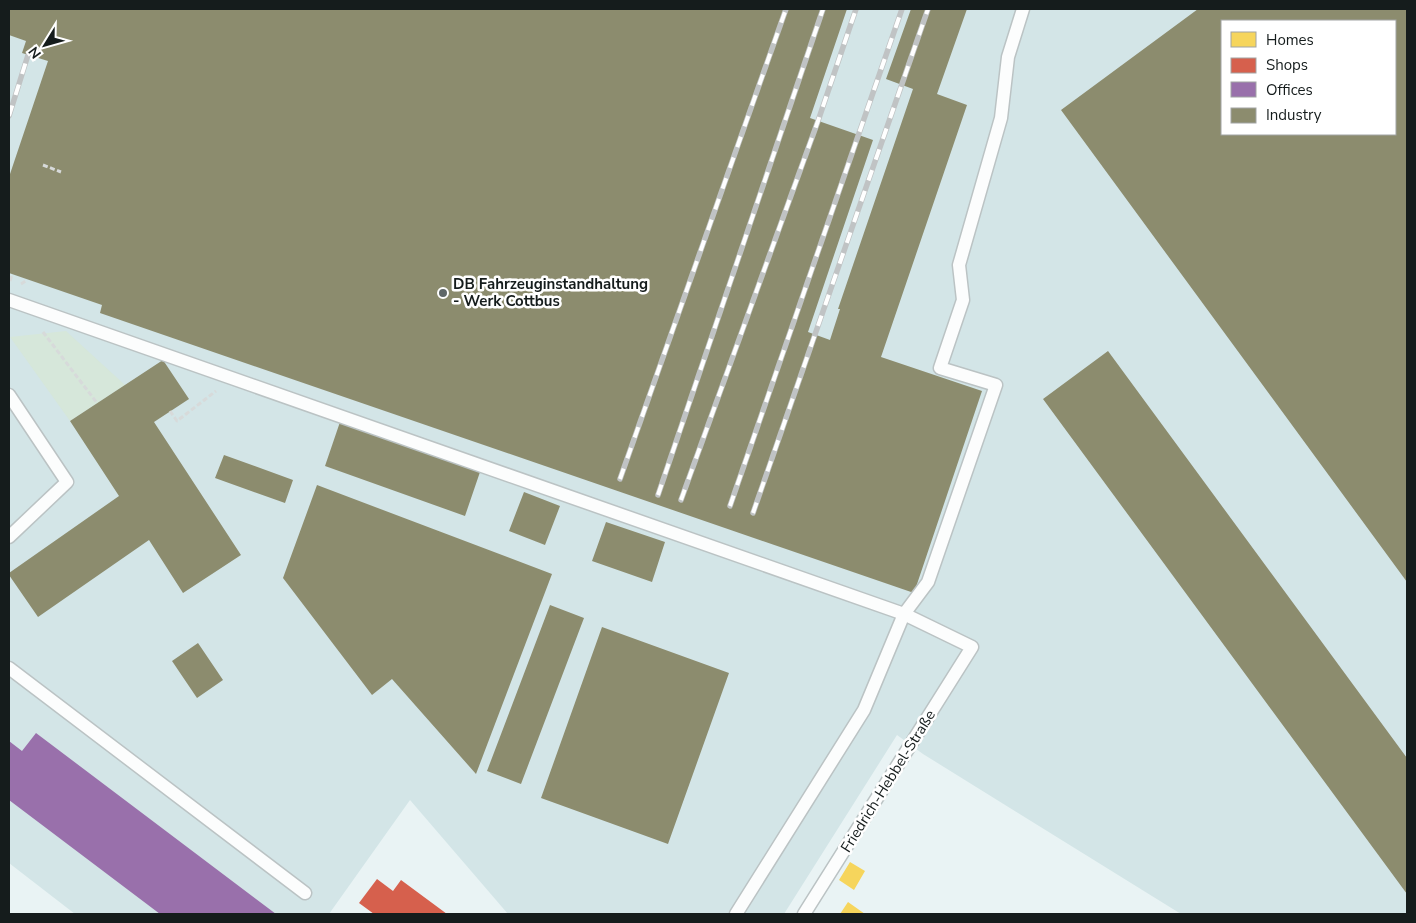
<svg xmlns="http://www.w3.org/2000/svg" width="1416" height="923" viewBox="0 0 1416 923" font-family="'Nunito Sans',sans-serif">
<rect width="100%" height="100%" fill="#e9f3f4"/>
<path fill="#d3e5e7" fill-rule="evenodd" d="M9,9H1407V914H1181L923,754L897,735L784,914H508L410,800L329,914H75L9,863ZM1222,21H1395V134H1222Z"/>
<path fill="#d6e7da" d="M66,331L125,385L70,421L10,337Z"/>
<path fill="#f6d55c" d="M850,862L865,871L854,890L839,880Z
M848,902L865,914H840Z"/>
<path fill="#d6604d" d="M377,879L393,891L401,880L447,914H374L359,903Z"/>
<path fill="#9970ab" d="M36,733L276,914H160L9,800V741L22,751Z"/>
<path fill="#8c8c6e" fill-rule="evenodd" d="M9,9H847L810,118L873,140L808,332L830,340L840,309H838L913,89L886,79L911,9H967L937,94L967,105L881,357L982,391L914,593L100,313L102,305L9,273V177L48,61L22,53L26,41L9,35Z
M1198,9H1407V582L1061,110ZM1222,21H1395V134H1222Z
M1108,351L1407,758V894L1043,399Z
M163,360L189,399L154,422L241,555L183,593L149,540L38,617L9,575V573L119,496L70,421Z
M340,422L480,472L465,516L325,466Z
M224,455L293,480L285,503L215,478Z
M317,485L552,574L476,774L392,679L372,695L283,578Z
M524,492L560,506L545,545L509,531Z
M606,522L665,542L652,582L592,561Z
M550,605L584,618L521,784L487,771Z
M602,627L729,673L668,844L541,798Z
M198,643L223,680L197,698L172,661Z"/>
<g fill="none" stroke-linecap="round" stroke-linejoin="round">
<defs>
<path id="lane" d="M9,300L904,614L972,647L804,914
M9,395L67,482L9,537
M9,668L305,893
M736,914L864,710L904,614L928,582L996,385L940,368L963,300L959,265L1001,118L1008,57L1023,9"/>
</defs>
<use href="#lane" stroke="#bbc3c4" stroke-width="15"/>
<path stroke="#d7dada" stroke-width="3" stroke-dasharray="5 2.5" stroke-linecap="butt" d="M43,165L61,172
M10,281L12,275
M21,284L27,280
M43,332L97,403
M170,411L177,421L216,391"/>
<use href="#lane" stroke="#fcfdfd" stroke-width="12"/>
<defs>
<path id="rail" d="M9,116L28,55
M620,479L786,9
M658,495L823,9
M681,500L818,121L856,9
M730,506L902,9
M753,513L928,9"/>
</defs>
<use href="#rail" stroke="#c0c3c4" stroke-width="5.5"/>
<use href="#rail" stroke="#fff" stroke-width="4" stroke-dasharray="11" stroke-linecap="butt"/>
</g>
<circle fill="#5f6768" stroke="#fff" stroke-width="2" cx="443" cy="293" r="5"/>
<g text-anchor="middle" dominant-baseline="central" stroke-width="5" stroke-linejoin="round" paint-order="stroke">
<g font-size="15" font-weight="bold" fill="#151c1c" stroke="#fff" text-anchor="start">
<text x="453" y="284">DB Fahrzeuginstandhaltung<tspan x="453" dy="17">- Werk Cottbus</tspan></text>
</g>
<g font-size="15" fill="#151c1c" stroke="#fff">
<text transform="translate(888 781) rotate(-58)">Friedrich-Hebbel-Straße</text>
</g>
</g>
<rect width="1416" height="923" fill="none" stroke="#151c1c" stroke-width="20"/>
<rect x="1221" y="20" width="175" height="115" fill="#ffffff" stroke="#a1a4a4"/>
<rect x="1231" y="32" width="25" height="15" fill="#f6d55c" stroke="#a1a4a4"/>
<text x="1266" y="45" font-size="15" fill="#151c1c">Homes</text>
<rect x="1231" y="58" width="25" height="15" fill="#d6604d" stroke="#a1a4a4"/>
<text x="1266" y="70" font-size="15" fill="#151c1c">Shops</text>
<rect x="1231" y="82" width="25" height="15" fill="#9970ab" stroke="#a1a4a4"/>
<text x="1266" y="95" font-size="15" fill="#151c1c">Offices</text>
<rect x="1231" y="108" width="25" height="15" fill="#8c8c6e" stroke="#a1a4a4"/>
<text x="1266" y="120" font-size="15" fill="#151c1c">Industry</text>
<g transform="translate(45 45) rotate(233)" stroke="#ffffff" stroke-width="4" paint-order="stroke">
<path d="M0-4L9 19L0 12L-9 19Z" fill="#151c1c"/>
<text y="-8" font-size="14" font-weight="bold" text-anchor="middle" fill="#151c1c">N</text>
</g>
</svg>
